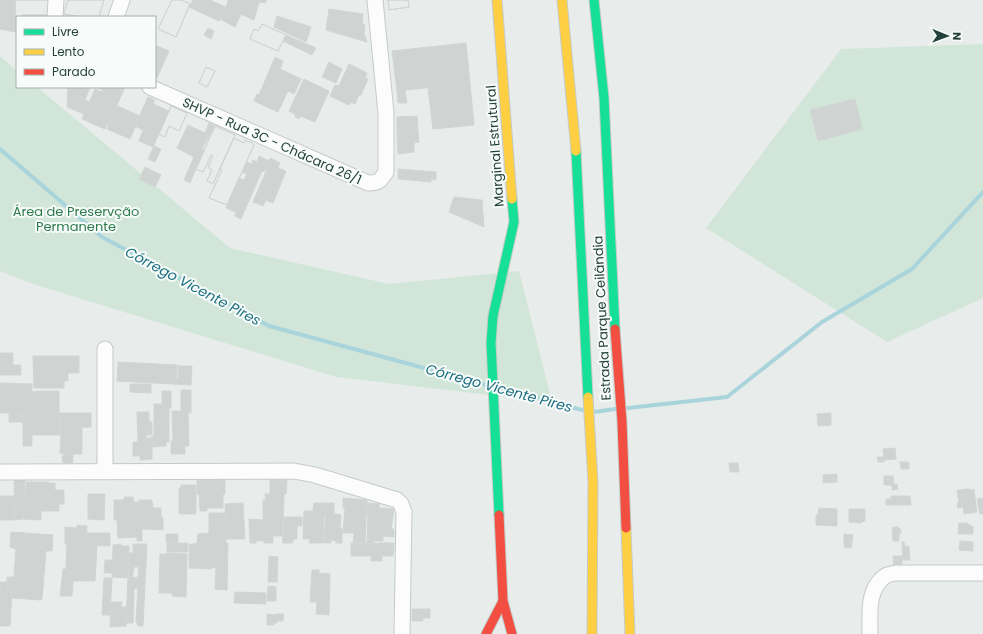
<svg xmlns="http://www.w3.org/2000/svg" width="983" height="634" viewBox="0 0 983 634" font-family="Poppins,sans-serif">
<rect width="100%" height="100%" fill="#e8edeb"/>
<path fill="#d1e6d8" d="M983,44V298L887,342L706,228L841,49Z
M0,56L17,71V87H37L230,248L389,284L519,271L552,402L336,377L33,284L0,271Z"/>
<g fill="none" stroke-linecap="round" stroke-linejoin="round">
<path stroke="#a9d4db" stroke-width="4" d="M0,149L102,237L269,326L487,385
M500,388L582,410
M628,408L727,397L822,322L912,269L983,192
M594,412L615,409"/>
</g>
<path fill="#cfd4d2" stroke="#d1d6d4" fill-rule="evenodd" d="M0,0H15V32L0,29Z
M15,0H52V15H23V17H17V31H15Z
M15,0H52V15H23V17H17V31H15Z
M68,0H104L99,17H81L64,14Z
M68,0H104L99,17H81L64,14Z
M172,0H181L190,4L176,37L158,29Z
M172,0H181L190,4L176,37L158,29Z
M193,0H210L225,7L219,21L189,7Z
M228,0H266V3L259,2L254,20L226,7Z
M388,0H408L409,7L389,10Z
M388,0H408L409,7L389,10Z
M225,7L241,14L235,27L220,19Z
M329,9L363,14L362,24L365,25L364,33L367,42L326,30Z
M277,16L311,27L306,42L274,27Z
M262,24L286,35L278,51L250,39L254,29L258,31Z
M262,24L286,35L278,51L250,39L254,29L258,31Z
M208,28L214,31L211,39L204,35Z
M286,35L316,48L312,55L283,41Z
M466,43L470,83L397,91L392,51Z
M155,45L169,51L157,78L155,77Z
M275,57L283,61L280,69L301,79L294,94L288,91L278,112L254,101L257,94L259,95Z
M329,62L342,69L336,83L322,77Z
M349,64L367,73L365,78L368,79L361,95H359L355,104L351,102L349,105L330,96L335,85L339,86Z
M206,67L215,71L207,87L199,83Z
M206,67L215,71L207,87L199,83Z
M304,79L329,91L315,122L300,116L299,119L295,117L296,115L289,111Z
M470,83L474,125L433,129L428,88Z
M68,87H90L85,100L90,102L84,114L67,107Z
M96,87H125L108,125L107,124L105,129L82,119L95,89L102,92L103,90Z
M405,90L407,103H398L397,91Z
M148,97L155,100L153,104L169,111L153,147L139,141L143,130L135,126Z
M855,99L862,129L818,141L810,110Z
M117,106L140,116L130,139L107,129Z
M171,106L187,113L179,131L169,126L165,137L159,134Z
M171,106L187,113L179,131L169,126L165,137L159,134Z
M417,116L418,131L397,133V117Z
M209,123L215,126L202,149L204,150L190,183L184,180L194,157L177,148L188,125L205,133Z
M215,126L235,135L213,184L207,181L212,170L208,167L213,156L211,155L203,172L196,169Z
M215,126L235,135L213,184L207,181L212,170L208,167L213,156L211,155L203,172L196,169Z
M418,131L419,142L414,143V152L398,154L397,133Z
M234,138L244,143L245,140L252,143L254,145L227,205L209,198L222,170L220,169Z
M234,138L244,143L245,140L252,143L254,145L227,205L209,198L222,170L220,169Z
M154,146L161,149L155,162L148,159Z
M259,156L269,161L264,172L262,171L241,219L235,216L236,212L226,208L227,205L239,178L244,180L247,174L242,172L247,162L252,164L253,160L257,162Z
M270,158L280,163L278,168L286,171L273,203L266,200L263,206L253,202L267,169L266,168Z
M145,167L161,175L155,187L139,179Z
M398,169L436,172V180L431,179V182L398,179Z
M454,197L482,200L484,227L449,212Z
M0,353H13V365H21V375H0Z
M33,356H79V373H68V381H64V388H34Z
M118,362L177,365L176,378H178V366H192L191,385L117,381Z
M0,383L32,384V413H0Z
M130,384H151V393L130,392Z
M181,390H191V413H188L189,446H185V454H171V441H173L172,411H181Z
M40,391H59V413H32V392Z
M162,391H171V408H169V442H166V446L152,447V436H154V404H162Z
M137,412H149V422H152V435H146V438H152V459L140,460V456H133V442H138Z
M9,413H22V418H23V413H32V446H23V422H9Z
M32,413H60V435H32Z
M60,413H91V427L62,428V426H60Z
M831,413V425L818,426L817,414Z
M61,426L62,428L82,427V454H73V463H63L62,456H64V454L60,453Z
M895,448L896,459L884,460V462H878L877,457H884L883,449Z
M900,462H909V469H901Z
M729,463H738L739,472H730Z
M837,474V482L823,483V475Z
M884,476H893L894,485L897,484L898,489L892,490V485H884Z
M270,477L277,478V481L287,480L286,494H284L283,536H273V543H264V541H256V543H250L249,519L263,520V500H266L265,494H270Z
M14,479H25L23,519L15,520Z
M197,480H225V494H223V508H207V511H200L199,494H197Z
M26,482H49V483H55V490H64V504H59V511H41V520L23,519L24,497H26L25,490H26Z
M181,485H196V514H179V488H181Z
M967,489L974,490L977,512L964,514L963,507L958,508L957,503H959L957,491L958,490Z
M88,494H105L104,520L88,519Z
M0,496H14V520H0Z
M891,496H910L911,505H886V499H891Z
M124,497H133L134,502H139V500H151L152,501L153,508H161V517H163V530L142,529V541H137V537L118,538L117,520H114V500H124Z
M343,498L367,500L365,543H353L354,533H343L345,508H343Z
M983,498V514H980L977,499Z
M243,503L245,539H226L225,504Z
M314,503H326V517H324L323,543H309L310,539H303L304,511H313Z
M326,503H334V514L341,515L340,528H342V543H336V541L331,540V543H324Z
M366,503L379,504V508L394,509L391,529H394V537L383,536V541H374L373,543H367L368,514H366Z
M819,508L837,509V526L816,525V515H818Z
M849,509H865V521L861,522V523L849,522Z
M209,513H225L226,543H228L227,590L215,589L216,567L211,568V569L189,568V545L197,543L198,534L209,533Z
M285,517H302V526H297V539H293V543H283L282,526Z
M959,523H966L973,527V534H958Z
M77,525L87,526L86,545L65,544V527L77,528Z
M895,527H898L901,530V533H899V541H893L892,528Z
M11,532L53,535L52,551H46L42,599L41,600L12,598V591H7V577H14L16,549L10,547Z
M87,533H110V546L86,545Z
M166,534H178V543H166Z
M844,534L853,535L851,548L844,547Z
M960,541L973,542V551L959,550Z
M902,542H904L905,547L909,546L910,560H903Z
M188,543L187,552H167V544Z
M351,543H394L393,556H382V561H371V556H351Z
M67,544L97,545L95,581H73L72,596H60L63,569H66Z
M121,544V546H129V578L112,577L113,545Z
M133,544H147L143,626H138L136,621L138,587V589L134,588L133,623H126L129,553H133ZM134,567H139L138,577L132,578Z
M167,553L187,554L186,597L172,596V593H159L160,554H167Z
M269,556L278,557L277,582H268Z
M893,556H902V567L894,568Z
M105,560H113L112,573H104Z
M312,570H319V573L330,574L329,615L316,614L317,602H310Z
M104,578H112L110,615H102Z
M0,582H8L7,591H12L10,626H0Z
M268,586L276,587V601H267Z
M235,592L266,593V604L234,603Z
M111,602H122L121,607H127L126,626L110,627Z
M412,609H430V618H423V621H412Z
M267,614L277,615V623H274V625H267Z
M276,614H284L283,621H277Z"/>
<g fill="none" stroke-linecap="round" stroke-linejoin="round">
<defs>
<path id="street" d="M55,17L56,0
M116,17L122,0
M150,87L368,183C379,183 380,181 386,172V113L375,0
M0,472L294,471L315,475L397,500L401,504L404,512L402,634
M105,472V349
M870,634C870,614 867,590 884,577C887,574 892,574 896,573H983"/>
<path id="fast" d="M594,0L604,98L615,329
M576,151L588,397
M499,515L491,343L493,316L514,222L512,199"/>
<path id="slow" d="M497,0L512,199
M562,0L576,151
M588,397L593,482L592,634
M626,528L630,634"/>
<path id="jam" d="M615,329L622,422L626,528
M499,515L503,601L512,634
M486,634L503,601"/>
</defs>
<use href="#street" stroke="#c5cac8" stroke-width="17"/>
<use href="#fast" stroke="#c3cbc8" stroke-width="11"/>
<use href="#slow" stroke="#c3cbc8" stroke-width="11"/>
<use href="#jam" stroke="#c3cbc8" stroke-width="11"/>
<use href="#street" stroke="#fcfcfc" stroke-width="15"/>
<use href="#fast" stroke="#16e098" stroke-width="9"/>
<use href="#slow" stroke="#ffcf43" stroke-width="9"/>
<use href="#jam" stroke="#f24e42" stroke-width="9"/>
</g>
<g text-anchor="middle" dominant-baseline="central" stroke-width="4" stroke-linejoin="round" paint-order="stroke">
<g font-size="13" fill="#24423a" stroke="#f7fbf9">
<text transform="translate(272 141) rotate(24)">SHVP - Rua 3C - Chácara 26/1</text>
<text transform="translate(495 146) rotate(-94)">Marginal Estrutural</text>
<text transform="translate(602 318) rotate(-93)">Estrada Parque Ceilândia</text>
</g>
<g font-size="13" fill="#2d7a4b" stroke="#f7fbf9">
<text x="76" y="211">Área de Preservção<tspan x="76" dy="15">Permanente</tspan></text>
</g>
<g font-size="14" font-style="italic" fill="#1c6f80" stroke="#f7fbf9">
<text transform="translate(193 286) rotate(28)">Córrego Vicente Pires</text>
<text transform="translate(499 388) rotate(15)">Córrego Vicente Pires</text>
</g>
</g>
<rect x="16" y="16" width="140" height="72" fill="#f7fbf9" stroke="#a3b1ad"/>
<rect x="24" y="29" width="20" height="6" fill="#16e098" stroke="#a3b1ad"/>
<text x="52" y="36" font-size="12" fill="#24423a">Livre</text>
<rect x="24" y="49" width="20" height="6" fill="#ffcf43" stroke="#a3b1ad"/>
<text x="52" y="56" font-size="12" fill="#24423a">Lento</text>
<rect x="24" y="69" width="20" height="6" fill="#f24e42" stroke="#a3b1ad"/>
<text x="52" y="76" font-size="12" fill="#24423a">Parado</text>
<g transform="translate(947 36) rotate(91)" stroke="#f7fbf9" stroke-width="3" paint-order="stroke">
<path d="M0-3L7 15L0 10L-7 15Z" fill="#24423a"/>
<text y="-6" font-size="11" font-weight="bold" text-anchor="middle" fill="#24423a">N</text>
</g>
</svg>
